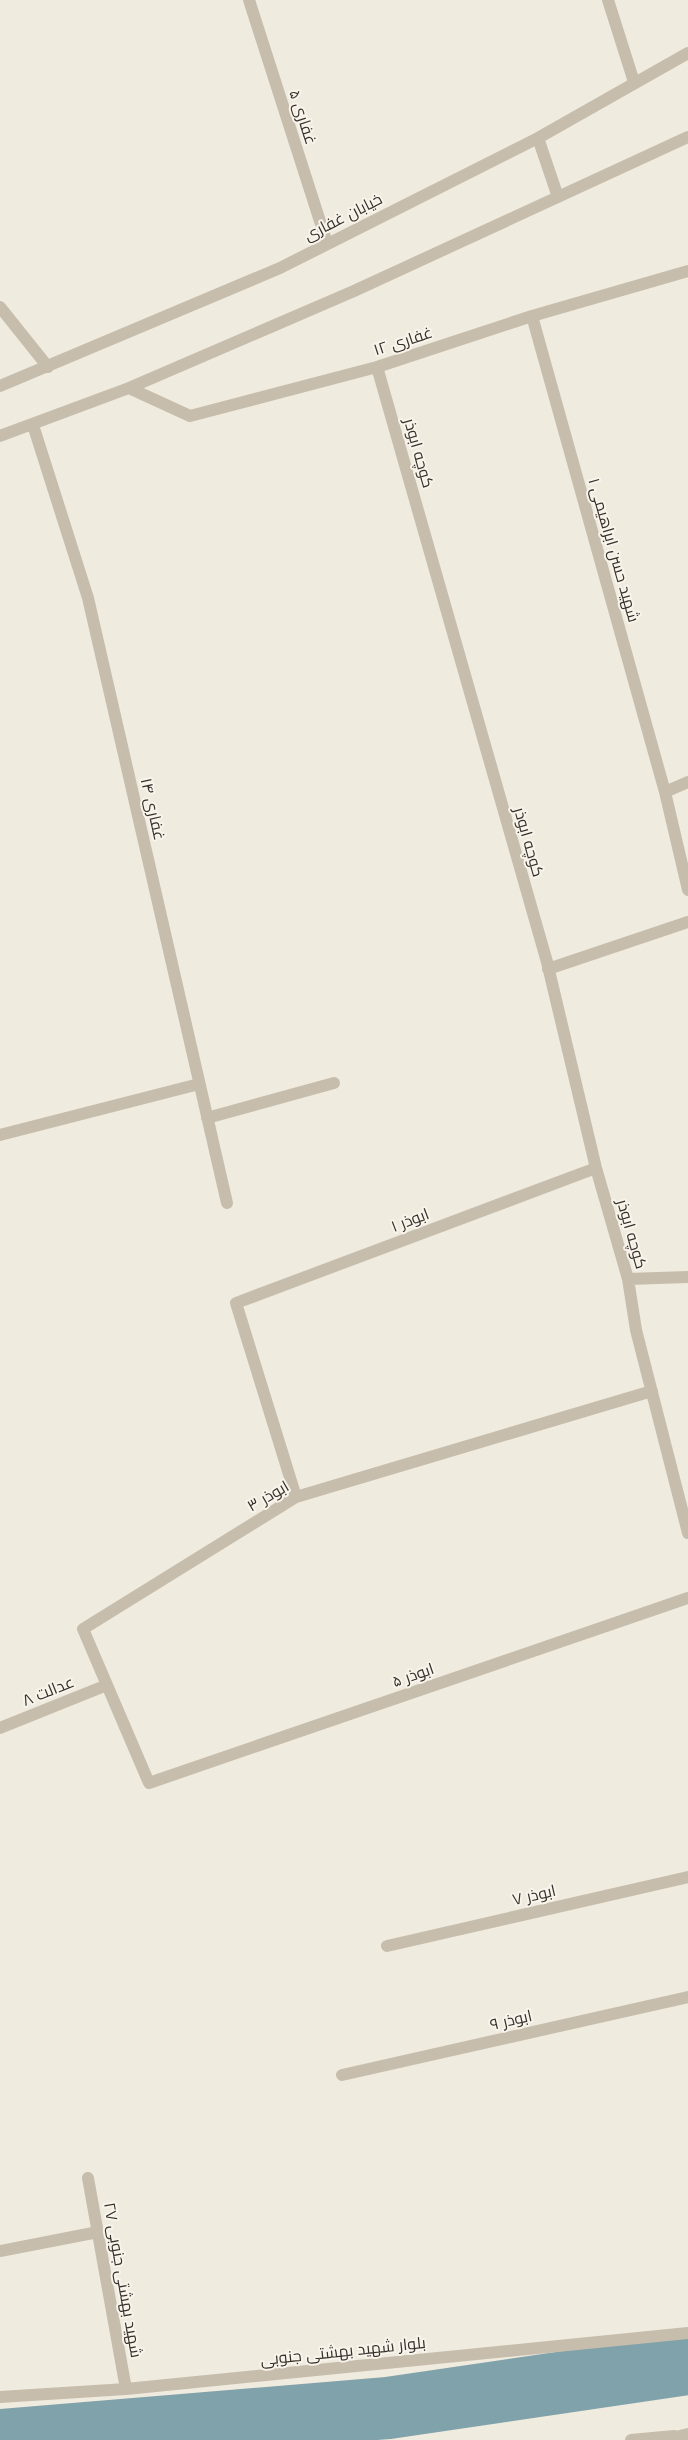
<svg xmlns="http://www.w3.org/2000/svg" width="688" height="2440" viewBox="0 0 688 2440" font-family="Helvetica,Cairo,sans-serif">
<rect width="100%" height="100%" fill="#f0ebdf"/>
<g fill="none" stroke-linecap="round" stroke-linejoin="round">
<path stroke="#80a2aa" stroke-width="62" d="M2,2440L388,2408L688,2364"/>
<path stroke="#c7bdac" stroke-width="12" d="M249,0L327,243
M608,0L634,82
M538,138L558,197
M0,307L48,367
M532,316L665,792L688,890
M377,367L547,962L596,1168L628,1279L636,1330L688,1533
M0,386L280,268L538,138L688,53
M129,388L190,416L377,367L532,316L688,271
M33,425L88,598L227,1203
M0,436L129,388L354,291L688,137
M665,792L688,782
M548,969L688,922
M207,1118L334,1083
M0,1135L199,1084
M628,1279L688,1277
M652,1391L296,1497L83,1629L149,1783L688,1598
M296,1497L236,1303L596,1168
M0,1728L107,1685
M387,1946L688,1877
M342,2075L688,1997
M88,2178L126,2389
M0,2251L98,2232
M0,2397L126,2389L688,2333
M668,2439L688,2434
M631,2440L674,2436"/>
</g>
<g text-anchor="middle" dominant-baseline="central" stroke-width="4" stroke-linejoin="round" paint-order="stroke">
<g font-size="16" fill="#36302a" stroke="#f8f4eb">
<text transform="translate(303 117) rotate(72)">غفاری ۵</text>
<text transform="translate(343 217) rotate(-27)">خیابان غفاری</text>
<text transform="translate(403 341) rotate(-18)">غفاری ۱۲</text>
<text transform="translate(419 453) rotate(74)">کوچه ابوذر</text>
<text transform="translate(614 550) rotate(74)">شهید حسن ابراهیمی ۱</text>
<text transform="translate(153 809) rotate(77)">غفاری ۱۴</text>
<text transform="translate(529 842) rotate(74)">کوچه ابوذر</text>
<text transform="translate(410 1220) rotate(-21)">ابوذر ۱</text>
<text transform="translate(632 1234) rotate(74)">کوچه ابوذر</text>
<text transform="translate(268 1496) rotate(-30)">ابوذر ۳</text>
<text transform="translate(413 1675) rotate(-19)">ابوذر ۵</text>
<text transform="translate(48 1691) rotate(-22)">عدالت ۸</text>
<text transform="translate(534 1895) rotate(-13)">ابوذر ۷</text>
<text transform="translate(511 2020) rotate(-13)">ابوذر ۹</text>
<text transform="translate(123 2280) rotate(80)">شهید بهشتی جنوبی ۲۷</text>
<text transform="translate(343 2351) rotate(-6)">بلوار شهید بهشتی جنوبی</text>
</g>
</g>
</svg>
